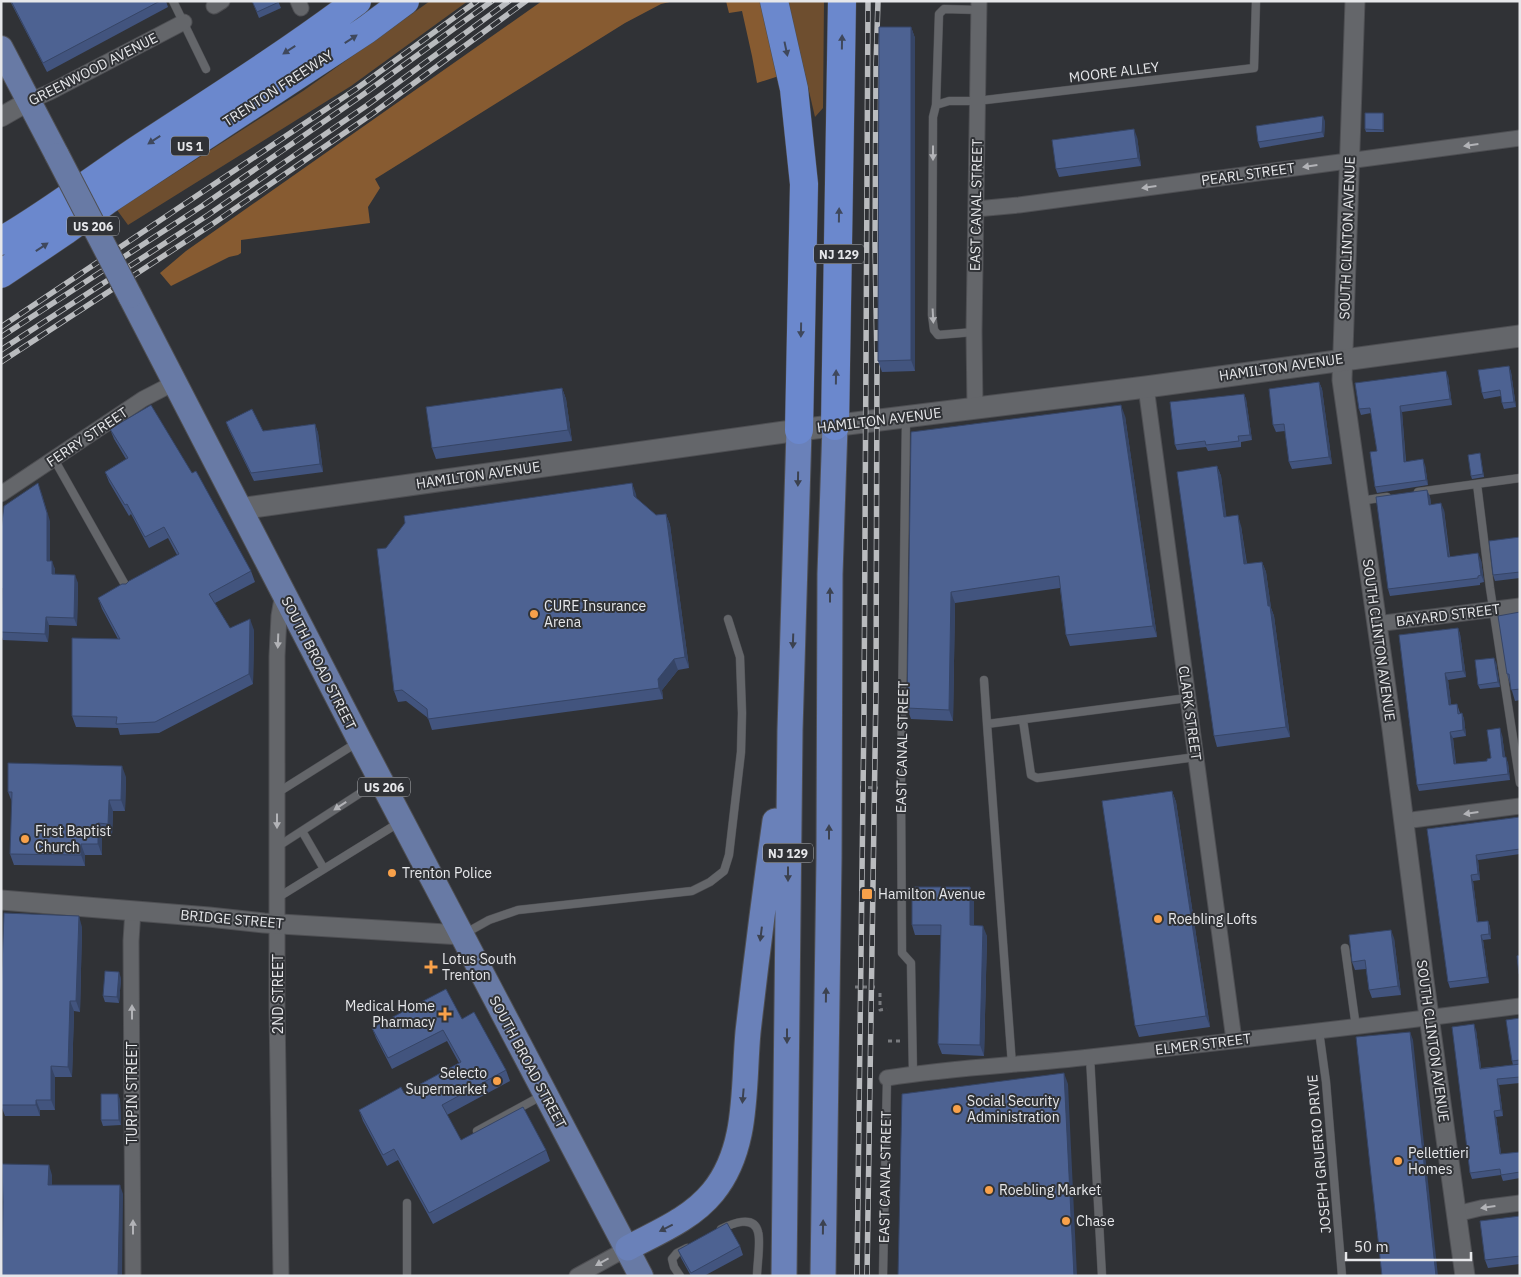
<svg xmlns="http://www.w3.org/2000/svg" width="1521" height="1277" viewBox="0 0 1521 1277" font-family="'IBM Plex Sans',sans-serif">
<rect width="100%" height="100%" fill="#303236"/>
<path fill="#6e4e2f" d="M430,1H468L351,86L128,225L117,210L303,91Z
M788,1H824L823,108L815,117Z"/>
<path fill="#875b31" d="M542,1H674L661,4L625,23L375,179L380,188L368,207L370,223L241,240V253L238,255L229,257L171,286L160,273L186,251Z
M726,1H760L779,76L757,83L752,56L742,11L729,13Z"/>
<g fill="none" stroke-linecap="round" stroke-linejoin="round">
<defs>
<path id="service" d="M173,1L206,69
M936,105L949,101H977L1254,68L1256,1
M974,332L938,335L934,330L932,315L933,117L936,105L939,14L944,9L979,10
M906,419L901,786L902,953L911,963L913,1074
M54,459L128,590
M1477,484L1490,588L1520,783
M1418,492L1520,478
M1359,501L1387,497
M984,680L987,724L1187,698
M1023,720L1031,775L1037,778L1196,757
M987,724L1012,1065
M277,793L358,742
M302,831L324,869L400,822
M277,847L379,781
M277,898L324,869
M464,934L489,920L518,910L692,891L710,882L724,871L729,855L741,752L742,713L740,657L728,619
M1345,948L1356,1027
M1319,1031L1326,1082L1342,1276
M1090,1057L1102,1276
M477,1131L543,1095
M407,1203V1276
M721,1229C731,1224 754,1214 758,1232C761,1241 757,1265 757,1276
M680,1276L674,1267L672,1259L677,1253L687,1248
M883,1276L887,1078"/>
<path id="minor" d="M298,1L301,8
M214,6L222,1
M29,101L50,92L184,22
M976,209L1019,205L1520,138
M1146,387L1234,1040
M975,408L974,332L979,1
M1,494L143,399L174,383
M1376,624L1520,606
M1404,821L1520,806
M887,1078C954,1067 1023,1065 1090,1057C1234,1041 1377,1025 1520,1006
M1456,1214L1481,1208L1520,1203
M133,1276L131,941L133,910
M281,1276L277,1009V656L279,616L283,593
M577,1276L628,1248"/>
<path id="tertiary" d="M1355,1L1342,380L1392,729L1423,973L1465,1276
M1,117L29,101
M1,900L209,917L264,923L462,935"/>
<path id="secondary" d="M239,509L799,430L1146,387L1520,336"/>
<path id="primary" d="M1,48L57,155
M130,296L360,741L641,1276"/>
<path id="trunk" d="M628,1248C658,1232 691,1219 713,1192C749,1148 743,1086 748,1032C756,962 765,891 775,821
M784,1276L790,730L799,430
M823,1276L829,859L830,574L835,426"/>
<path id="motorway" d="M774,1L794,89L804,184L799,430
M1,241C46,215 88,183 131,154C207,104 284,56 357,1
M1,274L65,231L109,199L366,30L405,1
M835,426L842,1"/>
</defs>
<use href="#service" stroke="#4e4f53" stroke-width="9"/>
<use href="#minor" stroke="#4e4f53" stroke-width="17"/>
<use href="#tertiary" stroke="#4e4f53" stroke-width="21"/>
<use href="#secondary" stroke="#4e4f53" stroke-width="23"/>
<use href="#primary" stroke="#4e4f53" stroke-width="26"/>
<use href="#trunk" stroke="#4e4f53" stroke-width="27"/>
<use href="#motorway" stroke="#4e4f53" stroke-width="29"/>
<path stroke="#797b7f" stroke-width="3" stroke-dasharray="4 4" stroke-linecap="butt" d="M860,787L878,788
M855,987H876
M880,993V1010L887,1009
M888,1041H902"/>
<use href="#service" stroke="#64666a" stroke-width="8"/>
<use href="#minor" stroke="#64666a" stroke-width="15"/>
<use href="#tertiary" stroke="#64666a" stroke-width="19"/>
<use href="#secondary" stroke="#64666a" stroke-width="21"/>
<use href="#primary" stroke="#687aa5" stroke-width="24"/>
<use href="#trunk" stroke="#6a81b9" stroke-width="25"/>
<use href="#motorway" stroke="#6b88cd" stroke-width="28"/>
<defs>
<path id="rail" d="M1,327L356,89L477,1
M1,337L202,206L361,96L492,1
M1,350L208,215L366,106L509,1
M1,362L214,223L372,114L526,1
M857,1276L864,713L868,1
M867,1276L876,689L877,365L875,246L876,64L878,1"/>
</defs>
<use href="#rail" stroke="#b9bbbe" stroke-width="5.5"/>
<use href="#rail" stroke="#303236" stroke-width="4" stroke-dasharray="11" stroke-linecap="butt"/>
<defs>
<path id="primary-bridge" d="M57,155L130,296"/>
</defs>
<use href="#primary-bridge" stroke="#4e4f53" stroke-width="26" stroke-linecap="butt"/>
<use href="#primary-bridge" stroke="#687aa5" stroke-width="24"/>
</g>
<path fill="#42547e" d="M10,1H166L168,7L47,72Z
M252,1H278L281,8L259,18Z
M911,27L915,38V371L882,372L878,361Z
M1383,113L1384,116V132H1366L1365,129Z
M1325,121L1324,137L1260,148L1258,142Z
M1137,137L1141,166L1059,177L1056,169Z
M1509,366L1511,372L1516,407L1504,409L1502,403L1501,396L1484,399L1482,393Z
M1448,376L1452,405L1402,412L1406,461L1425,465L1428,485L1377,493L1375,487L1377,451L1371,413L1361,415L1359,409Z
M1319,382L1322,389L1332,464L1292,469L1289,462L1285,431L1276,432L1273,425Z
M562,388L566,399L572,441L436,459L432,448Z
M1244,394L1246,399L1252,440L1241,442V447L1208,451L1206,447L1177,450L1175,445Z
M1125,416L1157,637L1070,646L1066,635L1060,588L955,603L953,721L911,719L907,708L911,432Z
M226,422L263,431L315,424L318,433L323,472L254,481L229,430Z
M110,429L251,571L255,582L215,603L230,628L254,630L253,684L159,733L120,735L118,728L76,727L72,716L118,639L102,609L98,598L126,584L177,555L168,538L149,548L131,514L129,516L109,482L105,472L126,459L114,439Z
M1480,453L1484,477L1472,479L1471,476Z
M1217,466L1221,476L1226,517L1241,526L1247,564L1262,562L1266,572L1271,608L1274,616L1290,737L1217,747L1214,736Z
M632,483L636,498L656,515L666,514L670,525L689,668L678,670L662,690L663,699L432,730L428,718L406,701L398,702L394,691L386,548Z
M1427,490L1430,497L1431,505L1444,510L1450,557L1481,560L1484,582L1480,583V585L1390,596L1388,589Z
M50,521V561L55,569V574L78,583L77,626L49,625L48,642L3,640L1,634L2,593L1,591V530Z
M1520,537V578L1495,581L1493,575Z
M1520,612V700L1515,701L1507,674Z
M1458,628L1460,634L1466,677L1448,680L1451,704H1457L1460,713H1462L1464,719L1466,736L1453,738L1456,764L1487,761L1491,758L1502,735L1505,757L1508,763L1510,780L1419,791L1417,785L1399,635Z
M1496,662L1500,687L1480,689L1478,685Z
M126,777L125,811H113L112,835L102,834V855H85V866L14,865L10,854L12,802L8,792Z
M1172,791L1176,802L1210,1027L1139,1037L1135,1026Z
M1520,817V854L1478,860L1480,880L1473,881L1478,922L1488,921L1490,927L1491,939L1483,940L1489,983L1450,988L1448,982L1427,829Z
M970,887L974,897V925L987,936L984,1056L942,1054L938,1044L941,935H915L912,925Z
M82,927L80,1012L74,1011L72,1077H55V1110H40V1116H5L1,1105Z
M1394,938L1401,995L1372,998L1369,990L1366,969L1355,970L1352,962Z
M121,978L119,1003L105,1002L103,996Z
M1520,1018V1083L1499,1085L1503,1116L1496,1117L1501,1154L1520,1152V1178L1503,1181L1501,1175L1472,1179L1470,1173L1476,1030L1481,1068L1513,1065L1512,1061Z
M462,1019L506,1070L510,1081L447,1115L461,1140L546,1150L550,1161L433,1224L398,1160L387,1166L363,1121L359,1110L404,1093L459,1063L447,1041L392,1069L376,1038L372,1028Z
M120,1099L121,1125L103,1126L101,1120Z
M1520,1216V1264L1488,1268L1485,1260Z
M740,1246L743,1255L704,1276H691L681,1258L678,1250Z"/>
<path fill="#364566" d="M911,27L915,38V371L911,360Z
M1383,113L1384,116V132L1383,130Z
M1323,116L1325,121L1324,137L1322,132Z
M1134,129L1137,137L1141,166L1138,158Z
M1509,366L1511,372L1516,407L1514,402Z
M1446,371L1448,376L1452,405L1450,399Z
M1319,382L1322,389L1332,464L1329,457Z
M562,388L566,399L572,441L568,430Z
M1244,394L1246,399L1252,440L1250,435Z
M1121,405L1125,416L1157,637L1153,626Z
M1400,406L1402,412L1406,467L1404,462Z
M315,424L318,433L323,472L320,464Z
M1423,459L1425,465L1428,485L1426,480Z
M1217,466L1221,476L1228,528L1224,517Z
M632,483L636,494L638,507L634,496Z
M1427,490L1430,497L1432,512L1429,505Z
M41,491L50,521V569L47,561Z
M1441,503L1444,510L1450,564L1448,557Z
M666,514L670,525L689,668L685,657Z
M1238,515L1241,526L1248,575L1244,564Z
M1478,553L1481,560L1484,582L1481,575Z
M52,561L55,569V582L52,574Z
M1262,562L1266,572L1271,608L1274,616L1290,737L1286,727L1268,606Z
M75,575L78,583L77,626L74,618Z
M951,592L955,603L953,721L949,710Z
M46,617L49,625L48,642L45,634Z
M250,619L254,630L253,684L249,674Z
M1458,628L1460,634L1466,677L1463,671Z
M1494,658L1496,662L1500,687L1498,682Z
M674,659L678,670L662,690L663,699L659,688L658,679Z
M1445,673L1448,680L1452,711L1449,705Z
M1462,713L1464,719L1466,736L1463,730Z
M1500,728L1502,735L1506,763L1503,757Z
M1450,732L1453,738L1456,770L1454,764Z
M1506,757L1508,763L1510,780L1508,774Z
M122,766L126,777L125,811L121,800Z
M1172,791L1176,802L1210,1027L1206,1016Z
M109,800L113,811L112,835L108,824Z
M98,823L102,834V855L98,844Z
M81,844L85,855V866L81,855Z
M1476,855L1478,860L1480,880L1478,874Z
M1471,875L1473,881L1479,928L1477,922Z
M970,887L974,897V935L970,925Z
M79,916L82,927L80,1012L76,1001Z
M1488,921L1490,927L1491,939L1489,934Z
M983,926L987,936L984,1056L980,1045Z
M1391,930L1394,938L1401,995L1398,986Z
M1481,935L1483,940L1489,983L1487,977Z
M119,972L121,978L119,1003L117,997Z
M70,1001L74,1011L72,1077L68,1067Z
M1474,1024L1476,1030L1482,1074L1480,1069Z
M1410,1032L1413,1040L1438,1276H1436Z
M51,1066L55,1077V1110L51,1100Z
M1064,1073L1068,1084L1077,1276H1074Z
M1497,1079L1499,1085L1503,1116L1501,1110Z
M118,1094L120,1099L121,1125L119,1120Z
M36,1100L40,1110V1116L36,1105Z
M1494,1111L1496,1117L1502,1160L1500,1154Z
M49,1165L52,1175V1194L48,1185Z
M120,1185L123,1194L122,1276H118Z"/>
<path fill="#4d6292" stroke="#364566" d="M11,1H160L43,63Z
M252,1H278L279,2L257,12Z
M879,27H911V360L878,361Z
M1365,113H1383V130L1365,129Z
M1323,116L1322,132L1258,142L1256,126Z
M1134,129L1138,158L1056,169L1052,140Z
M1509,366L1514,402L1502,403L1500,390L1482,393L1478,370Z
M1446,371L1450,399L1400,406L1404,462L1423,459L1426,480L1375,487L1370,452L1377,451L1370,408L1359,409L1355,383Z
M1319,382L1329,457L1289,462L1284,424L1273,425L1269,389Z
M562,388L568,430L432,448L426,407Z
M1244,394L1250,435L1238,436L1239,441L1206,445L1205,441L1175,445L1170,402Z
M151,405L192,473L196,471L251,571L209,594L230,628L250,619L249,674L155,722L116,724L117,717L72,716V638L120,639L98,598L122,584H126L129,581L179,554L164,527L145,537L127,504L125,505L105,472L128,458L110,429Z
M1121,405L1153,626L1066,635L1059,576L951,592L949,710L907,708L911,432Z
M252,409L263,431L315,424L320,464L251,473L226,422Z
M1480,453L1483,474L1471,476L1468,455Z
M1217,466L1224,517L1238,515L1244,564L1262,562L1268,606H1270L1286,727L1214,736L1177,472Z
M38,483L47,513V561H52V574L75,575L74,618L46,617L45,634L1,632L2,588H1V530L4,506Z
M632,483L634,496L656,515L666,514L685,657L674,659L658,679L659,688L428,719L427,709L402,690L394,691L377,549L386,548L405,523L404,516Z
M1427,490L1429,505L1441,503L1448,557L1478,553L1481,575L1478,576V578L1388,589L1376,497Z
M1520,537V572L1493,575L1489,541Z
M1520,612V689L1511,690L1509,674H1507L1498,616Z
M1458,628L1463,671L1445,673L1449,705L1457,704L1458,714L1462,713L1463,730L1450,732L1454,764L1487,761V759L1491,758L1487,730L1500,728L1503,757H1506L1508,774L1417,785L1399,635Z
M1494,658L1498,682L1478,685L1475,660Z
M8,763L122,766L121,800H109L108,824L98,823V844H81V855L10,854L12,792H8Z
M1172,791L1206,1016L1135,1026L1102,801Z
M1520,817V849L1476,855L1478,874L1471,875L1477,922L1488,921L1489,934L1481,935L1487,977L1448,982L1427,829Z
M912,887H970V925L983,926L980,1045L938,1044L941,925H912Z
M4,913L79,916L76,1001H70L68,1067L51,1066V1100H36V1105H1V995Z
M1391,930L1398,986L1369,990L1365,960L1352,962L1349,935Z
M1520,955V974H1519L1517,956Z
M105,971L119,972L117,997L103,996Z
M446,989L462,1019L474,1012L506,1070L442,1105L461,1140L523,1107L546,1150L429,1213L394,1149L383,1155L359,1110L401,1087L404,1093L461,1062L443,1030L388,1058L372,1028Z
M1520,1018V1060L1512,1061L1506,1020Z
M1474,1024L1480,1069L1520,1064V1077L1497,1079L1501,1110L1494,1111L1500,1154L1520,1152V1172L1501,1175L1500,1169L1470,1173L1452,1027Z
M1410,1032L1436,1276H1382L1356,1037Z
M1064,1073L1074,1276H898L902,1094Z
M101,1094H118L119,1120H101Z
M2,1164L49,1165L48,1185H120L118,1276H2L3,1202Z
M1520,1216V1256L1485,1260L1480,1221Z
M727,1223L740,1246L691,1273L678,1250Z"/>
<defs><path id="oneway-solid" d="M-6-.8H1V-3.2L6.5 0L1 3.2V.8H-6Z" transform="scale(1.25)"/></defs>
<g fill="#3f485c">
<use href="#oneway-solid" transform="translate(351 39) rotate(-33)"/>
<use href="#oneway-solid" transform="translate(842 42) rotate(-89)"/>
<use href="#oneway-solid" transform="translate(786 49) rotate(78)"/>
<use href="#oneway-solid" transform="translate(289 50) rotate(147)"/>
<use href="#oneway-solid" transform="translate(154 140) rotate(147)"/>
<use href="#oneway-solid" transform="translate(839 215) rotate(-89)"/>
<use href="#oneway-solid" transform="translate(42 247) rotate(-34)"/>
<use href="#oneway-solid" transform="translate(801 330) rotate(91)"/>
<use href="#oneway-solid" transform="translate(836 377) rotate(-89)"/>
</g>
<g fill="#b2b3b7">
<use href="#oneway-solid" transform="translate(1471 145) rotate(172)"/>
<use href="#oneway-solid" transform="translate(933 153) rotate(90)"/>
<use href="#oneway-solid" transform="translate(1310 166) rotate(172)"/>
<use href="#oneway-solid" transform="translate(1149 187) rotate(172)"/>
<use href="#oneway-solid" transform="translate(933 316) rotate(87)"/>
<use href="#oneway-solid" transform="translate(278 641) rotate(92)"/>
<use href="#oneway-solid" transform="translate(340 806) rotate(147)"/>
<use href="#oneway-solid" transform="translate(1471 813) rotate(172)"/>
<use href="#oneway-solid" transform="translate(277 821) rotate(90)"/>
<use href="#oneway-solid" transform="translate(132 1012) rotate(-90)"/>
<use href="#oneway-solid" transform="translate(1488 1207) rotate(172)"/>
<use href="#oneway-solid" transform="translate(133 1227) rotate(-90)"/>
<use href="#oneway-solid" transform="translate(602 1262) rotate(151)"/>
</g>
<g fill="#3c4250">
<use href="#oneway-solid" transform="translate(798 479) rotate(91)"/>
<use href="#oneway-solid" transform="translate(830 595) rotate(-90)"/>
<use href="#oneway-solid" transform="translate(793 641) rotate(92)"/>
<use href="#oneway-solid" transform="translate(829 832) rotate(-90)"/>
<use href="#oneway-solid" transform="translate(788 874) rotate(90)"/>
<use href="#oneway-solid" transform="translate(761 934) rotate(97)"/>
<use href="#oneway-solid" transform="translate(826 995) rotate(-89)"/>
<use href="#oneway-solid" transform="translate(787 1036) rotate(90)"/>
<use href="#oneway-solid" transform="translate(743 1096) rotate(95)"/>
<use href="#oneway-solid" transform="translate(823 1227) rotate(-89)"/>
<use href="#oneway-solid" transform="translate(666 1228) rotate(153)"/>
</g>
<g fill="#f8a14a" stroke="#303236" stroke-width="2">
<circle cx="534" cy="614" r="5"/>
<circle cx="25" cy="839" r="5"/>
<circle cx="392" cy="873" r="5"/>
<rect x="861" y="888" width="12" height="12" rx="2.5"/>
<circle cx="1158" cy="919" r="5"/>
<path d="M428.5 959.5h5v5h5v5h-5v5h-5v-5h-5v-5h5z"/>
<path d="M442.5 1006.5h5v5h5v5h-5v5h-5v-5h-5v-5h5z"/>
<circle cx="497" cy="1081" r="5"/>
<circle cx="957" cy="1109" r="5"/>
<circle cx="1398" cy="1161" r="5"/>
<circle cx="989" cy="1190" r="5"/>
<circle cx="1066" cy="1221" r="5"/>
</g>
<g text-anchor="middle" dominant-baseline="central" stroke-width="4" stroke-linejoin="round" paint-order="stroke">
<g fill="#303236" stroke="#afb1b4" stroke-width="1">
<rect x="171" y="136.5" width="38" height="19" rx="4"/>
<rect x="67" y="216.5" width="52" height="19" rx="4"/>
<rect x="814" y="244.5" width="50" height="19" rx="4"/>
<rect x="358" y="777.5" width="52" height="19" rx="4"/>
<rect x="763" y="843.5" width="50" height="19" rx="4"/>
</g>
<g font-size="12" font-weight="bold" fill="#e6e7ea">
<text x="190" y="146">US 1</text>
<text x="93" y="226">US 206</text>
<text x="839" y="254">NJ 129</text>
<text x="384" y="787">US 206</text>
<text x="788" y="853">NJ 129</text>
</g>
<g font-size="14" fill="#e6e7ea" stroke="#303236">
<text transform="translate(93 69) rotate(-27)">GREENWOOD AVENUE</text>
<text transform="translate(1114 72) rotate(-7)">MOORE ALLEY</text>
<text transform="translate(278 88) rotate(-33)">TRENTON FREEWAY</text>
<text transform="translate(1248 174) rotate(-8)">PEARL STREET</text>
<text transform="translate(976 205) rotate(-89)">EAST CANAL STREET</text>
<text transform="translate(1347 238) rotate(-88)">SOUTH CLINTON AVENUE</text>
<text transform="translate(1281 367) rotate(-8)">HAMILTON AVENUE</text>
<text transform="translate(879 420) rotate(-7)">HAMILTON AVENUE</text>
<text transform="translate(87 437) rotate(-34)">FERRY STREET</text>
<text transform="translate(478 475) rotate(-8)">HAMILTON AVENUE</text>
<text transform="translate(1448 615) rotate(-7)">BAYARD STREET</text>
<text transform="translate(1379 640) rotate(82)">SOUTH CLINTON AVENUE</text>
<text transform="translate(319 663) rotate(63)">SOUTH BROAD STREET</text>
<text transform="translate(1190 713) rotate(82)">CLARK STREET</text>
<text transform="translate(902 747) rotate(-89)">EAST CANAL STREET</text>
<text transform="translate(232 919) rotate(5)">BRIDGE STREET</text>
<text transform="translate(278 994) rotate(-90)">2ND STREET</text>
<text transform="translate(1433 1041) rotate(82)">SOUTH CLINTON AVENUE</text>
<text transform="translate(1203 1044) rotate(-7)">ELMER STREET</text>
<text transform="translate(528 1062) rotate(62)">SOUTH BROAD STREET</text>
<text transform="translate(132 1093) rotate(-90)">TURPIN STREET</text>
<text transform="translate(1319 1154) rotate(-95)">JOSEPH GRUERIO DRIVE</text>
<text transform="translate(885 1177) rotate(-89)">EAST CANAL STREET</text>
</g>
<g font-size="14" fill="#e6e7ea" stroke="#303236" text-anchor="start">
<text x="544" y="606">CURE Insurance<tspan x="544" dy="16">Arena</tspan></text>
<text x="35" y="831">First Baptist<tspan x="35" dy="16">Church</tspan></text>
<text x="402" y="873">Trenton Police</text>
<text x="878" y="894">Hamilton Avenue</text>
<text x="1168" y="919">Roebling Lofts</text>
<text x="442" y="959">Lotus South<tspan x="442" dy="16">Trenton</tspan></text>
<text x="435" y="1006" text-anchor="end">Medical Home<tspan x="435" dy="16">Pharmacy</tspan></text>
<text x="487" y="1073" text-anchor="end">Selecto<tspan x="487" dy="16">Supermarket</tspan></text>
<text x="967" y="1101">Social Security<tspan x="967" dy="16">Administration</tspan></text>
<text x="1408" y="1153">Pellettieri<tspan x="1408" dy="16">Homes</tspan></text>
<text x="999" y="1190">Roebling Market</text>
<text x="1076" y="1221">Chase</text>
</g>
</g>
<rect width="1521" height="1277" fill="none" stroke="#e6e7ea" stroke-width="5"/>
<path d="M1346 1252v8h125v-8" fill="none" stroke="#e6e7ea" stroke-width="2.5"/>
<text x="1354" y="1252" font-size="15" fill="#e6e7ea" stroke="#303236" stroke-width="4" paint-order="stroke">50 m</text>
</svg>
